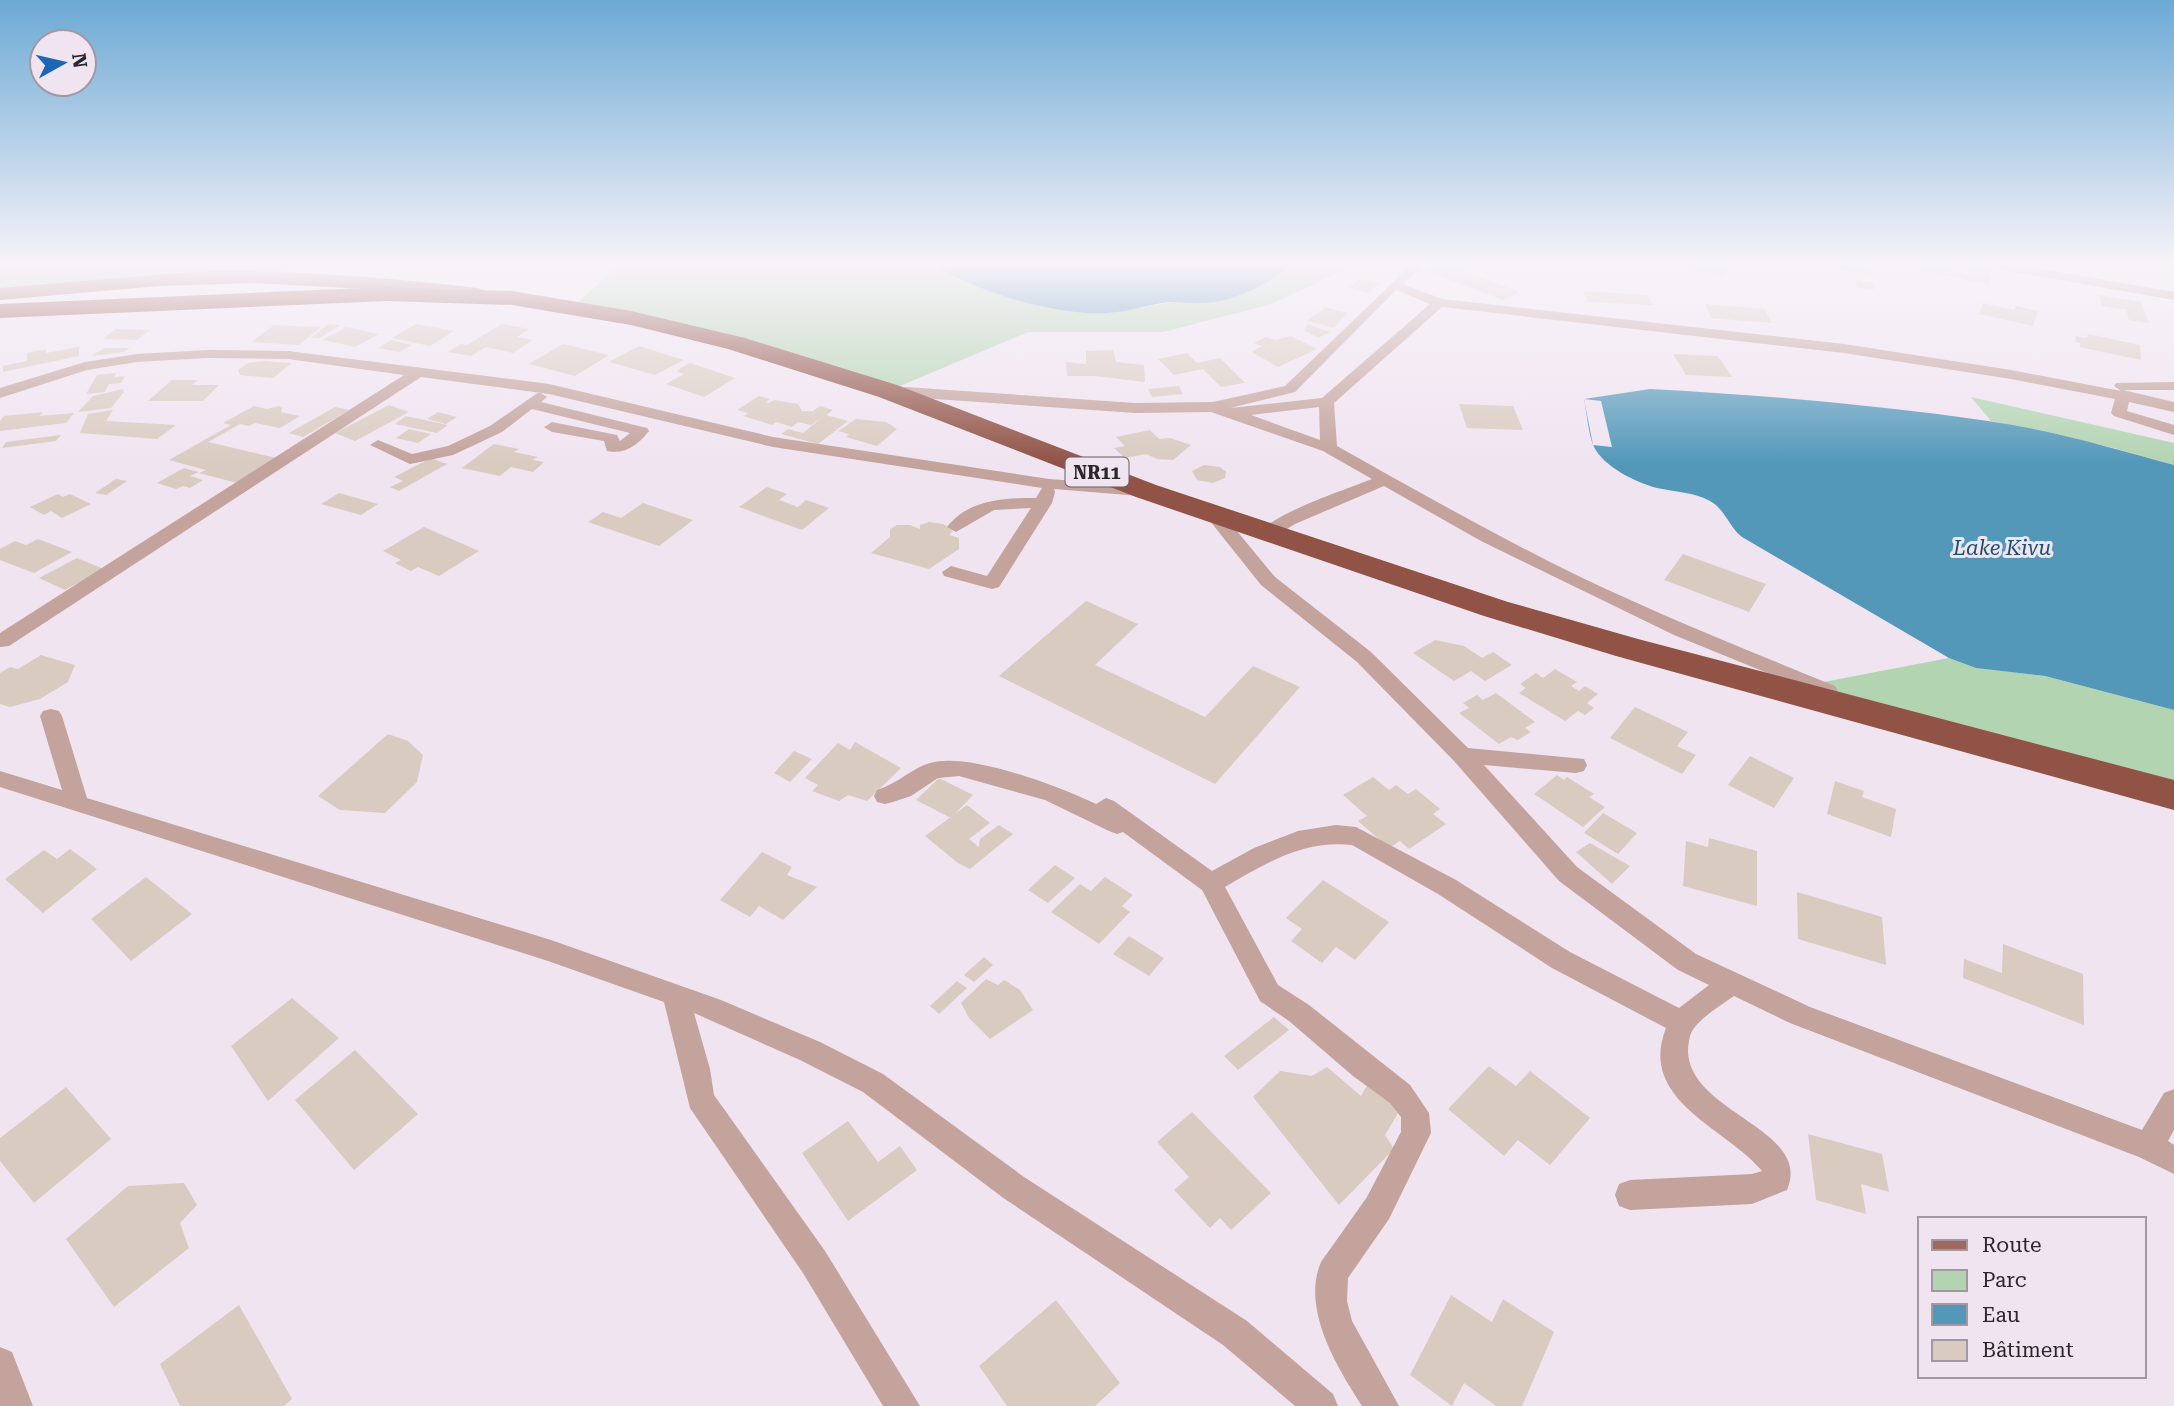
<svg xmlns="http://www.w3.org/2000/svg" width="2174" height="1406" viewBox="0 0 2174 1406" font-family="'Roboto Serif',serif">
<rect width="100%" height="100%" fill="#f0e4f1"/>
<path fill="#b2d4b1" d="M0,266H315L221,279L0,294Z
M618,266H935L961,281L1080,312L1110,313L1173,302L1203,303L1283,271L1288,266H1353L1269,305L1163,332H1028L888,391L573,307Z
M1971,397L2174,443V465L2110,447L1991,421Z
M1949,658L1977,668L2045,676L2174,710V795L1808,685Z"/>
<path fill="#5398b9" d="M935,266H1288C1270,285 1229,303 1202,303C1192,304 1181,302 1170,302C1149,304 1129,312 1107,313C1055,316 979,292 935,266Z
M1650,389C1763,395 1876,405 1988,421C2051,430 2113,448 2174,465V710L2045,676L1976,668L1949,658L1742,537C1729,527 1725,509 1710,501C1694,492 1675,492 1657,488C1637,483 1604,467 1594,447C1588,433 1587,414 1584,399Z"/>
<path fill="#f0e4f1" d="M1584,399L1601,401L1612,447L1593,445Z"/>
<path fill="#d9cbc0" d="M1439,266H1450L1519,292L1503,300L1427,271Z
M1678,266H1732L1724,277Z
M1837,266H1853L1872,272L1871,275L1836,268Z
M1924,266L1970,274V266L1990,269L1989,284L1924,271Z
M1360,279L1380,283L1368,293L1349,288Z
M1857,280L1874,283L1873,290L1856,287Z
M1583,291L1647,295L1653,305L1588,302Z
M2099,295L2141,302L2149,323L2129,320L2126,310L2102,306Z
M1983,303L2014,310L2016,306L2038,311L2033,326L1979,314Z
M1705,304L1764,309L1772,323L1711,318Z
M1325,307L1347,313L1334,328L1307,321Z
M328,324L340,325L320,338H311Z
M416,324L454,331L430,346L392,338Z
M502,324L529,329L517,337L533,340L513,353L486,347L471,356L448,352L461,344L467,345Z
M1308,324L1330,332L1318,338L1304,330Z
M274,325L321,327L299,345L251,342Z
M346,327L379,334L355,347L322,340Z
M116,329L150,330L137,340L102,339Z
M2088,334L2140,345L2141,360L2080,347V343L2075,342L2076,336L2087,338Z
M1291,336L1317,349L1278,367L1252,352L1262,346L1254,343L1266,337L1275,340Z
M391,340L412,345L399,352L378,348Z
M563,344L609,355L575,376L529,364Z
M639,346L684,360L655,375L609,362Z
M79,347V356L3,372V366L27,361V353L46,349V353Z
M104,348H130L123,352L92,356Z
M1113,350L1116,362L1144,365L1145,382L1094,376H1067L1066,362L1086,364V351Z
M1187,353L1197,363L1220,358L1245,383L1221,387L1203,369L1174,375L1158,359Z
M1673,354L1718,356L1732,377L1686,375Z
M264,361L292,363L273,378L240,375L238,370L248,363Z
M690,363L735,378L704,397L666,384L684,374L676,371Z
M116,373L114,377L125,376L121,383L109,384L105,392L86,394L97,375Z
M172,380H198L192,385H219L203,401H148Z
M1179,386L1183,394L1152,397L1148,389Z
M123,389L124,392L111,408L78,412L93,396Z
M759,396L770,399L766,402L769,403L774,400L798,404L802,411H813L820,406L833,410L826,415L848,421L818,444L781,434L788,429L803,433L821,418L811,425L798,422L792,427L776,422L772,425L744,416L748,413L737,410Z
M1459,404L1513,406L1523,430L1467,428Z
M389,405L409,412L355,441L335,433Z
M254,406L267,409L279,406L282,408L281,412L300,416L280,428L255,423L249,426L240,424L208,442L276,458L237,483L199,473L206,470L169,460L231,425L223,423Z
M335,407L349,410L303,437L289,433Z
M113,410L106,421L176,425L157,439L80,433L88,414Z
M43,412L39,416L74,413L66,423L0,431V421L4,416Z
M438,412L457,417L446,424L427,419Z
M406,416L448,425L437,433L395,424Z
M856,419L886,422L897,429L877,446L846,437L849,434L838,431Z
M409,429L431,434L418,443L396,438Z
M1150,430L1159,439L1170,438L1191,445L1173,460L1157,459L1146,454L1125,458L1114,448L1125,446L1116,437Z
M61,435L56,441L2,448L6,442Z
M494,444L519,449L514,452L538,457L532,460L544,462L533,472L511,467L500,476L462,468Z
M431,458L447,464L399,491L390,487L403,481L394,477Z
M1204,465L1220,467L1226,472L1225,478L1213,483L1197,480L1192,471Z
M184,468L199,472L190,476L203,480L190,488L183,486L176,489L157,483Z
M116,479L127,481L106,495L95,493Z
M767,487L787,494L779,500L798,507L806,500L829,508L802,530L739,507Z
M339,493L378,504L361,515L321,504Z
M58,494L63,497L70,494L91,504L62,518L51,511L44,515L30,507Z
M643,503L693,520L659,546L588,522L603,512L621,518Z
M929,522L943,524L953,531L949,535L959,538V549L929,569L871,553L890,537V529L897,525H910L920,529V525Z
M424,527L479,551L439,576L418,567L411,571L395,563L401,560L383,551Z
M38,539L72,552L34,573L0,560V549L15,541L26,545Z
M1683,554L1766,584L1749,612L1664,580Z
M77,558L104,569L65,590L39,578Z
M1086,601L1138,624L1095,665L1205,717L1253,666L1300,687L1215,784L999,676Z
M1435,640L1464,646L1482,658L1493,652L1512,665L1485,681L1471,671L1454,681L1413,653Z
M41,655L75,665L68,682L40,699L10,707L0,704V673L10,667L18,669Z
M1555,669L1577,682L1571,686L1579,691L1585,686L1598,694L1587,703L1594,708L1585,715L1578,711L1565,721L1519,693L1526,688L1520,684L1536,673L1543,678Z
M1496,693L1535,722L1525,728L1531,732L1518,740L1511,737L1499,744L1459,713L1469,708L1463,703L1477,695L1483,700Z
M1635,707L1688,732L1677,746L1696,755L1682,774L1610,738Z
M388,734L408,741L423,755L417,782L385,813L340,810L318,796Z
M855,742L901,768L867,801L848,795L839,801L812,791L818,785L805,778L838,743L850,750Z
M794,751L812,759L790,782L774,773Z
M1750,756L1794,778L1774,808L1728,785Z
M1557,775L1564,780L1567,777L1594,794L1589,797L1605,807L1583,827L1534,794Z
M1373,777L1389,790L1396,785L1408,794L1416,789L1440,809L1433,814L1446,824L1409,849L1400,841L1389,848L1358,821L1367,816L1343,795Z
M939,778L973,795L951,818L916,800Z
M1835,781L1864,791L1862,797L1896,809L1891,837L1827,814Z
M967,805L990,823L969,839L979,847L980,839L999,825L1013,834L970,869L958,863L925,836Z
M1603,813L1637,833L1618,854L1584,833Z
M1709,838L1757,851V906L1683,886L1686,841L1708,847Z
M1590,843L1630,866L1612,884L1576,852Z
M70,849L97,869L43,913L5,879L44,850L57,859Z
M762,852L792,867L787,875L817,887L783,920L759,906L750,917L720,900Z
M1055,865L1075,878L1048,903L1028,890Z
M146,877L192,914L131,961L91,919Z
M1105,877L1133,895L1122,906L1130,912L1099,944L1051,912L1080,884L1091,891Z
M1323,880L1389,922L1355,960L1336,947L1322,963L1291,941L1302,929L1286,918Z
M1797,892L1882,917L1886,965L1798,939Z
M1129,936L1164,958L1149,976L1113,954Z
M2003,944L2083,974L2084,1025L1963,978L1964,959L2002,973Z
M984,957L993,965L974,982L964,975Z
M986,979L998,985L1004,980L1020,990L1033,1010L990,1039L969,1018L961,1003Z
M957,981L967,988L939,1014L930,1006Z
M292,998L339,1038L268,1101L231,1046Z
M1274,1017L1289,1030L1238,1070L1224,1056Z
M355,1050L418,1114L354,1170L295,1100Z
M1489,1066L1516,1086L1530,1071L1590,1118L1550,1165L1518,1140L1504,1156L1448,1109Z
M1327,1067L1361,1096L1368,1084L1400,1110L1385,1135L1394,1149L1339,1205L1253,1097L1280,1071L1312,1076Z
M66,1087L111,1139L34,1203L0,1161V1138Z
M1192,1112L1271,1193L1231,1230L1220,1218L1210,1228L1174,1190L1189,1177L1157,1142Z
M848,1121L878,1162L900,1146L917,1170L848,1221L802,1153Z
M1808,1134L1882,1154L1889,1192L1861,1184L1866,1214L1816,1200Z
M184,1183L197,1205L180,1223L189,1248L114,1307L66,1239L128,1186Z
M1451,1295L1492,1322L1503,1299L1554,1332L1522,1406H1496L1464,1383L1452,1406L1410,1375Z
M1056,1300L1120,1383L1095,1406H1007L979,1366Z
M239,1305L292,1399L284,1406H180L160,1364Z"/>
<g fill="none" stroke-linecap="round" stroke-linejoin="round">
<path fill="#c3a39c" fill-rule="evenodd" d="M1410,266H1423L1403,284L1442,299L1844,344L2011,370L2121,391L2114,386L2116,383L2174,382V390H2123L2174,402V412L2129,402L2127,411L2174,425V435L2114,416L2111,413L2115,399L2011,379L1844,353L1442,307L1334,403L1337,446C1408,486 1479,526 1552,563C1644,609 1740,647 1835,686L1838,691L1835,696L1828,698L1674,635L1481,541L1384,486L1295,524L1274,537H1262L1259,533C1276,512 1345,490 1372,479L1323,451L1211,412L1135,413L891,396L883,391L891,386L1135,403L1213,402L1285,386ZM1396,290L1430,304L1322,398L1230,408L1295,392ZM1319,407L1320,440L1251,415Z
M1997,266H2023L2174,292V300L2003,270Z
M206,350L288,351L549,384L773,437L1049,479L1140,486L1148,491L1140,496L1054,489L1055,492L1052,503L999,587L992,589L944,576L942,572L951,566L987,576L1031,508L994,510L956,532L947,527C969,499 1004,498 1036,498L1042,488L773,447L549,394L421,377L9,646L0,647V633L404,375L288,359L206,358L137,362L87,370L0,398V388L85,362L137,354Z
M539,392L547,397L541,402L647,428L649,431C639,444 625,455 607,451L604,441L552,432L544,427L552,422L617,435L620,441L630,433L532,409L502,432L453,455L410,464L370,445L378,440L412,454L448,446L490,426Z
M1211,506L1217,507L1275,577L1371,652L1468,748L1584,759L1587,765L1584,771L1576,773L1484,765L1577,867L1696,954L1810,1007L2142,1130L2164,1093L2174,1089V1130L2168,1141L2174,1145V1174L2139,1157L1790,1023L1734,996C1720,1006 1701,1017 1692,1031C1689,1037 1688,1045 1688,1052C1691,1114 1813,1129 1787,1190L1752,1204L1630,1210L1619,1206L1615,1195L1619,1184L1630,1180L1752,1174L1762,1171C1727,1128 1637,1101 1666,1028L1552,968L1438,894L1352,845C1303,840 1266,863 1225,887L1278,985L1309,1005L1410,1085L1429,1113L1431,1133L1389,1219L1348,1278L1347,1301L1352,1321L1399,1406H1362C1337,1367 1301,1309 1321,1262L1367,1197L1401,1132V1117L1390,1103L1353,1076L1289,1021L1260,1001L1202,890L1123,832L1117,834L1109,831L1045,800L959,776L938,778L911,796L893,802L885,804L877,802L874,796L877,790C897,784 914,767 930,763C970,752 1058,786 1096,804L1106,798L1114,801L1212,871L1254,848L1298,831L1336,825L1356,827L1456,880L1570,952L1679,1008L1709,985L1678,970L1559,881L1454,761L1357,662L1261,585L1202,511Z
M51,709L59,711L62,716L87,798L551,940L721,1000L820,1042L883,1074L1024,1177L1247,1321L1333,1394L1338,1406H1295L1223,1345L1002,1197L863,1092L800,1060L694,1013L710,1069L714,1095L825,1251L920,1406H883L803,1273L690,1108L664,1002L548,961L0,787V771L62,790L40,716L43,711Z
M0,1347L12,1352L33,1406H0Z"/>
<path fill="#9f695d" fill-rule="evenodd" d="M191,272C286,269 382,277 477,288L484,290L487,294L484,298L477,300L366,289L254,283L159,286L0,300V288Z"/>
<path fill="#915346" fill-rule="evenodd" d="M387,287L512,291L631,311L745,338L897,385L1156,485L1508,602L1638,639L2174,780V810L1616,656L1484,616L1136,497L879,397L728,349L631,325L512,305L387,301L0,318V304Z"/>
</g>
<linearGradient id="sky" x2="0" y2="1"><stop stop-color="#6ca9d5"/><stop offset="0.57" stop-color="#f8f3f9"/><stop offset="1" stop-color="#f8f3f9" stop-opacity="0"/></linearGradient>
<rect width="2174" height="463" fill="url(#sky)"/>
<g text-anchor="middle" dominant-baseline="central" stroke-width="6" stroke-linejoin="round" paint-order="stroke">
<rect fill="#f0e4f1" stroke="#655f66" stroke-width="2" x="1065.5" y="457.5" width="63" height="29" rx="5"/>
<g font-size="18" font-weight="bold" fill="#2a262b">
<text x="1097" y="472">NR11</text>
</g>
<g font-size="21" font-style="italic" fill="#1b536a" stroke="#f0e4f1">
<text x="2002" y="548">Lake Kivu</text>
</g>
</g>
<rect x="1918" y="1217" width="228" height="161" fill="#f0e4f1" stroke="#a198a2" stroke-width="2"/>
<rect x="1932" y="1240" width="35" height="10" fill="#9f695d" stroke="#a198a2" stroke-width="2"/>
<text x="1982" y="1252" font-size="21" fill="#2a262b">Route</text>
<rect x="1932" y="1270" width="35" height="21" fill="#b2d4b1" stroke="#a198a2" stroke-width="2"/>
<text x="1982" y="1287" font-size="21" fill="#2a262b">Parc</text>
<rect x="1932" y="1304" width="35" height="21" fill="#5398b9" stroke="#a198a2" stroke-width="2"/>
<text x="1982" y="1322" font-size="21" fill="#2a262b">Eau</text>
<rect x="1932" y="1340" width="35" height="21" fill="#d9cbc0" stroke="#a198a2" stroke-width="2"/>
<text x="1982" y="1357" font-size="21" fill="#2a262b">Bâtiment</text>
<g transform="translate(63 63) rotate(82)"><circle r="33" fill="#f0e4f1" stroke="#a198a2" stroke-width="2"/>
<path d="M0-5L12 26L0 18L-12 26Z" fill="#1b66b5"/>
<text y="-10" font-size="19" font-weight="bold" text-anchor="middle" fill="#2a262b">N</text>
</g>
</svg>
